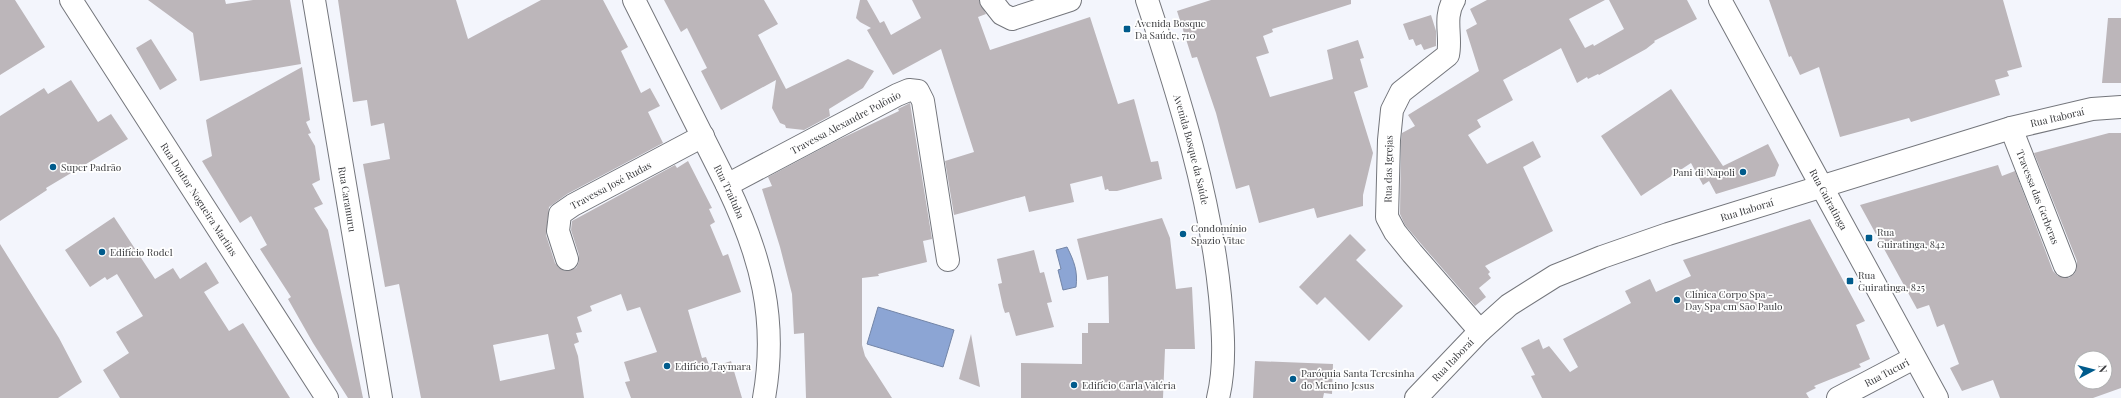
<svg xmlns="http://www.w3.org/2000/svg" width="2121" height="398" viewBox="0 0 2121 398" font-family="'Playfair Display',serif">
<rect width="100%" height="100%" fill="#f3f5fc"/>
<path fill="#8ca5d4" stroke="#7385a7" d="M1067,247C1074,261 1078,271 1076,287L1063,290L1058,270L1061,269L1056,250Z
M878,307L954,330L943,367L867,344Z"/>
<path fill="#bcb6ba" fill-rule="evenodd" d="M0,0H15L45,47L0,75Z
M148,0H225L226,4L253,0H290L301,64L200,81L193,33Z
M338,0H456L468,39L541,0H603L628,47L621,51L641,93L650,88L660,106L648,112L663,143L567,194L549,207L546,235L555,263L559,268L565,271L576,268L579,262V255L571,230L572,221L675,165L677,168L688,161L712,208L709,209L715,222L710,225L723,256L728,254L741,292L688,310L702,358L706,357L710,368L731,361L742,398H631L625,382L630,381L624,362L657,352L640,307L627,311L621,294L590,306L592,311L577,317L582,332L576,333L579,342L574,344L578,356L584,398H421L399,284L385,287L363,164L390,159L384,123L371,126L367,100L353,102ZM548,334L555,369L500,381L493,345Z
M664,0H764L778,24L758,35L786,89L848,59L874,71L863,88L829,109L830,116L804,130L786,128L785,125L780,123L772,108L776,80L721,110L701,71L707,68L687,28L681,32Z
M860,0H867L880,23L884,21L891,35L921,18L912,0H979L986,14L978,17L990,50L1090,17L1118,104L1134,99L1151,162L1158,161L1162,179L1117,191H1109L1108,189L1105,190L1102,176L1070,184L1074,202L1029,212L1025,196L954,215L945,161L974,152L941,49L893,75L867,30L871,28L860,22L856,18Z
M1211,0H1351V4L1272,29L1273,32L1263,36L1269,53L1256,57L1270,97L1333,79L1327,50L1358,40L1364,58L1360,59L1368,87L1354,92L1373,153L1363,195V206L1317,218L1314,208L1259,223L1249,185L1236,189L1216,113L1197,57L1192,58L1177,11Z
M1487,0H1605L1569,19L1585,48L1593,44L1594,46L1624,29L1609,0H1687L1697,19L1654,41L1655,42L1646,49L1599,75L1598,74L1588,79L1587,77L1577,83L1561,48L1503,80L1513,100L1477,120L1481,127L1468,135L1487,164L1533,141L1541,157L1523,167L1553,231L1485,266L1490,272L1488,274L1491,278L1479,288L1486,297L1475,306L1422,245L1405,225L1400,214L1401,141L1402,133L1415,126L1408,115L1479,71L1466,30L1477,24L1470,9Z
M1769,0H2003L2022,67L2007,71L2009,76L1995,80L2000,95L1911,122L1909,118L1840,137L1819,67L1800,75L1791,56L1789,57Z
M1431,15L1436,31V46L1424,50L1421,44L1416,46L1413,39L1409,40L1403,24Z
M2108,18H2121V83H2102Z
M151,39L177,80L160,90L136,48Z
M302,67L310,120L306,122L311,133L308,134L315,146L320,180L312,184L323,204L314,208L328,230L363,398H348L313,343L288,299L291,297L260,249L267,245L251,216L240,223L202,161L212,156L206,120Z
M71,80L98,122L111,114L128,139L46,188L47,190L0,221V116L44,88L48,94Z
M1671,89L1723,166L1768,144L1779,165L1775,176L1716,194L1709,181L1703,185L1691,163L1641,196L1601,136Z
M910,103L932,239L923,241L927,262L878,274L879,276L862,278V345L865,356L892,398H806L804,333L794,334L792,294L780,247L762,189L772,186L768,177L836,141L899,111L898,109Z
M2109,133H2121V388L2093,398H2000L1993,380L1962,391L1950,368L1959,364L1944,324L1937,327L1929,305L1917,309L1860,205L1998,165L2002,176L2015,171L2053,271L2058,276L2069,278L2075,273L2077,267V261L2034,153ZM2081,358H2105V382H2081Z
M114,217L155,279L173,268L180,279L206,262L219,283L204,292L229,331L243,323L290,398H120L103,370L129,353L116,332L143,316L117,274L107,280L105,277L90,287L65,250Z
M1162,218L1170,238L1176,289L1192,287L1195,349H1165L1163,398H1021V363L1082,364V333H1088V323H1109L1108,276L1087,280L1077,239Z
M1810,219L1865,321L1856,325L1870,359L1859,364L1861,367L1814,386L1816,388L1806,393L1809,398H1542L1531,376L1535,375L1521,348L1539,339L1543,349L1549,346L1570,372L1578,367L1563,339L1631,303L1625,291L1650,279L1656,292L1691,276L1683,260Z
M1350,234L1366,250L1356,260L1403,306L1369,341L1325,297L1317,305L1299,287Z
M0,244L59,338L82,382L58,398H0Z
M1034,250L1040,273L1044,272L1052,302L1047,303L1054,327L1016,336L1009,312L1005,313L1003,307L998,284L1002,283L997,259Z
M971,334L980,387L959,379Z
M1255,361L1333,364L1332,394L1324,393L1323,398H1253Z"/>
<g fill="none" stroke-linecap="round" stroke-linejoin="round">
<defs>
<g id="minor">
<path id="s1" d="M71,0L327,398"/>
<path id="s2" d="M314,0L381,398"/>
<path id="s3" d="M634,0L727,185C761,256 778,319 764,398"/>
<path d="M991,0L1002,14L1012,19L1070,0"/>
<path id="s4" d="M1147,0C1179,96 1210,195 1220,296C1223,329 1226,365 1218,398"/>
<path d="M1454,0C1443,17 1452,37 1448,55L1401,92L1392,110L1389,140L1387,217L1395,232L1412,253L1480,331"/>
<path id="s5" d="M1720,0L1937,398"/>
<path id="s6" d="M2011,128L2065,266"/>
<path id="s7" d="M727,185L897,95L909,90L918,91L923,101L948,260"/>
<path id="s8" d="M567,259L558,231L560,214L573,205L703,136"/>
<path id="s9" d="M1416,398L1480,331L1509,305L1555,276L1602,257L1668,234L2011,128L2092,109L2121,107"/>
<path id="s10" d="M1838,398L1914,358"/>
</g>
</defs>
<use href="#minor" stroke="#74767c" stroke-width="24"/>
<use href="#minor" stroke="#fff" stroke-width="22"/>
</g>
<g fill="#005b8c" stroke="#fff" stroke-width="1.5">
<rect x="1123" y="25" width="8" height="8" rx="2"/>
<circle cx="53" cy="167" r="4"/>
<circle cx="1743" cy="172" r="4"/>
<circle cx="1183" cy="234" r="4"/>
<rect x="1865" y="234" width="8" height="8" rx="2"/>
<circle cx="102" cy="252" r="4"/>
<rect x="1846" y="277" width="8" height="8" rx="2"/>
<circle cx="1677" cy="300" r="4"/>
<circle cx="667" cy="366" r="4"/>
<circle cx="1293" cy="379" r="4"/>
<circle cx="1074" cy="385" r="4"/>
</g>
<g text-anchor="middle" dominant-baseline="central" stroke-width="3.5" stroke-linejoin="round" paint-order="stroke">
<g font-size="10" fill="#3a3b3e" stroke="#fff" text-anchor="start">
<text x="1135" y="23">Avenida Bosque<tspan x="1135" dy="12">Da Saúde, 710</tspan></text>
<text x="61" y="167">Super Padrão</text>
<text x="1735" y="172" text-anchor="end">Pani di Napoli</text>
<text x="1191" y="228">Condomínio<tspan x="1191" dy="12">Spazio Vitae</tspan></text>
<text x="1877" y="232">Rua<tspan x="1877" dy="12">Guiratinga, 842</tspan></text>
<text x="110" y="252">Edifício Rodel</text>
<text x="1858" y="275">Rua<tspan x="1858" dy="12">Guiratinga, 825</tspan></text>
<text x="1685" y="294">Clínica Corpo Spa -<tspan x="1685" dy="12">Day Spa em São Paulo</tspan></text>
<text x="675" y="366">Edifício Taymara</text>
<text x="1301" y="373">Paróquia Santa Teresinha<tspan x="1301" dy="12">do Menino Jesus</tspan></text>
<text x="1082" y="385">Edifício Carla Valéria</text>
</g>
<g font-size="10" fill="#3a3b3e" stroke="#fff">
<text stroke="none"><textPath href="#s9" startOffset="713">Rua Itaboraí</textPath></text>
<text stroke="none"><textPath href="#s7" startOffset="134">Travessa Alexandre Polônio</textPath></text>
<text stroke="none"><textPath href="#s4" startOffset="156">Avenida Bosque da Saúde</textPath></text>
<text transform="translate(1388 169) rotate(-89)">Rua das Igrejas</text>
<text stroke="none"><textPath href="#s8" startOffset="105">Travessa José Rudas</textPath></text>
<text stroke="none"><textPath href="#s3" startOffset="214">Rua Traituba</textPath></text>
<text stroke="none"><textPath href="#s6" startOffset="74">Travessa das Gerberas</textPath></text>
<text stroke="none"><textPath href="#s1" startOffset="237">Rua Doutor Nogueira Martins</textPath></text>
<text stroke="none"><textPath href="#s2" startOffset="202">Rua Caramuru</textPath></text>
<text stroke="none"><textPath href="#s5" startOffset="227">Rua Guiratinga</textPath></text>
<text stroke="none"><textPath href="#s9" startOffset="389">Rua Itaboraí</textPath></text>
<text stroke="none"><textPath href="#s9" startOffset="53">Rua Itaboraí</textPath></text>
<text stroke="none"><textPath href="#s10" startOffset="55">Rua Tucuri</textPath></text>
</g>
</g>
<g transform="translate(2093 370) rotate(83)"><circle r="19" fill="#ffffff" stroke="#b0b1b2"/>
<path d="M0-3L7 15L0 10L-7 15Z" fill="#005b8c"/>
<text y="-6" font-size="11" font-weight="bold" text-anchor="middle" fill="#3a3b3e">N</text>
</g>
</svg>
